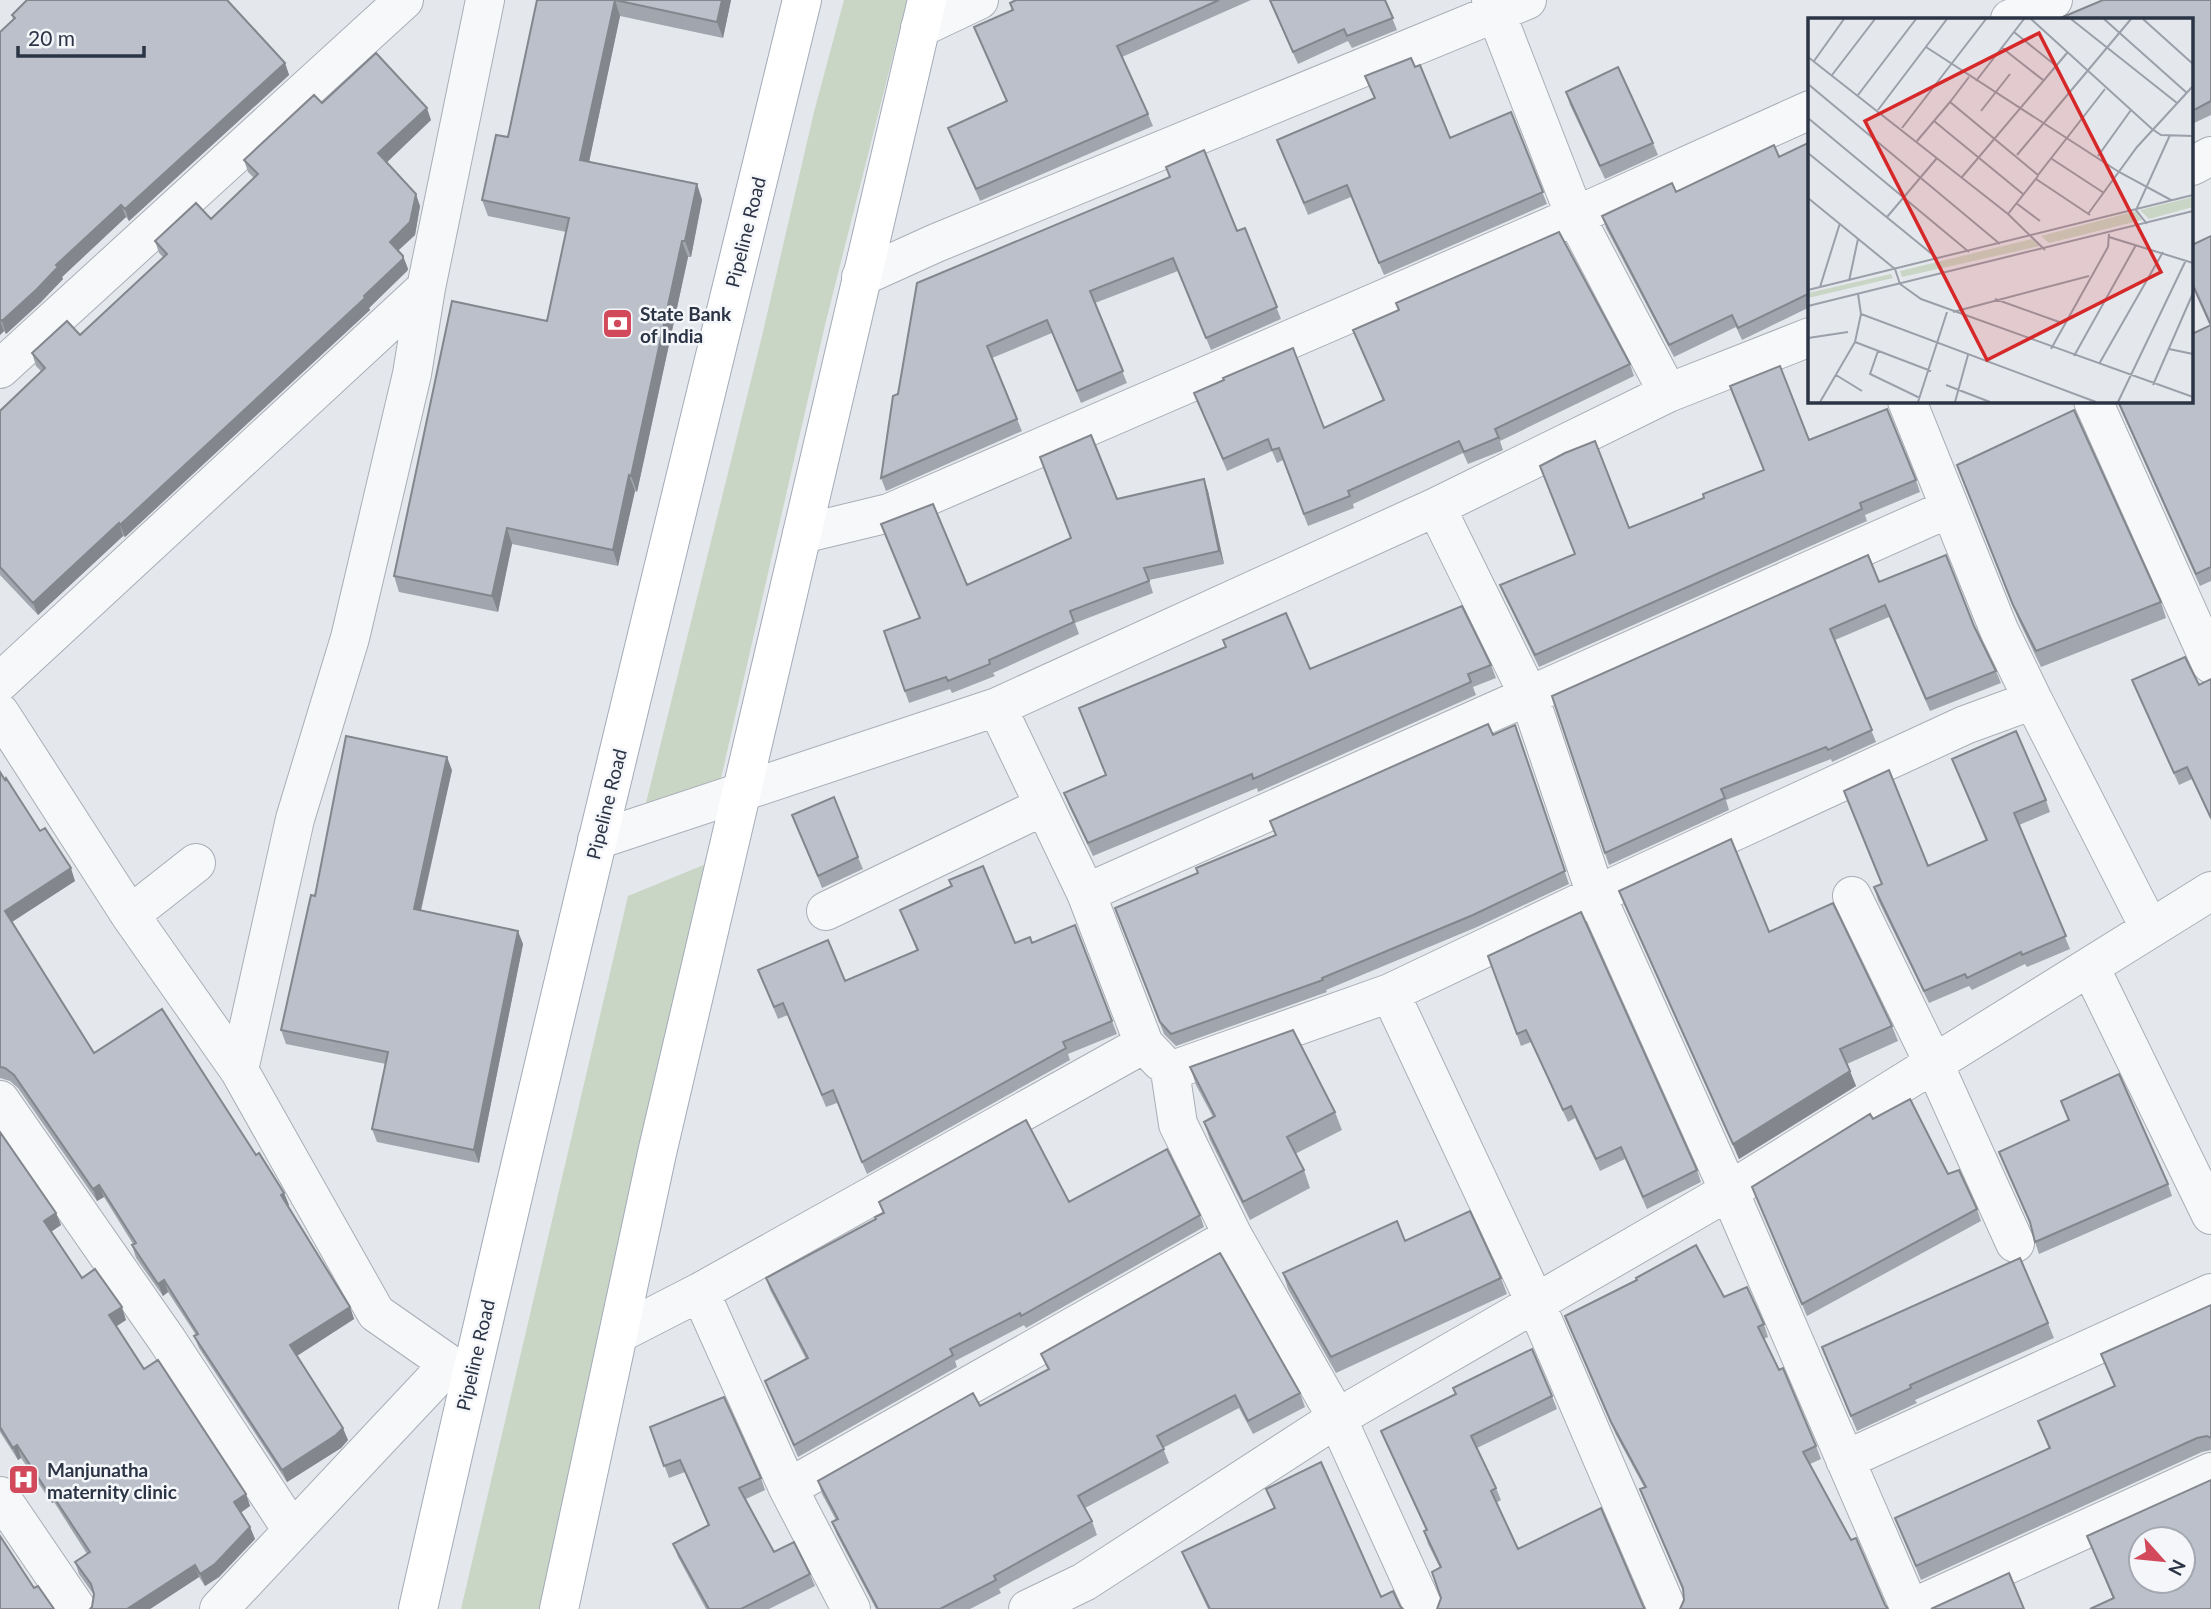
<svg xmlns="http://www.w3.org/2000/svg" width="2211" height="1609" viewBox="0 0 2211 1609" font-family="Lato,sans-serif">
<rect width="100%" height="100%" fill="#e4e7ec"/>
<path fill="#c9d6c5" d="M844,0H907L825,325L719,787L642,819L762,336L814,112Z
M706,864L548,1609H461L628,896Z"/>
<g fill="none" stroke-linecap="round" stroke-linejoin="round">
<defs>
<path id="minor" d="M1491,0L1575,216L1668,393
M2010,19L2053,0
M920,28L979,0
M2192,166L2211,156
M861,277L936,243L1527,0
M0,369L404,0
M2093,401L2211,664
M1436,507L1529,696L1596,895L1729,1191L1910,1609
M802,534L889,513L1575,216L1810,110
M0,682L426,288
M2033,700L2150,929
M997,707L1086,893L1144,1044L1161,1062
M0,713L130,915L239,1070L376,1313L449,1364L471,1371
M597,840L997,707L1436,507L1668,393L1810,337
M1086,893L1950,508
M1852,896L1934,1064L2015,1243
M826,911L1044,806
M130,915L196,863
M2090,967L2211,1215
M1390,993L1535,1302L1667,1609
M239,1070L295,819L350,638L412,374L426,288L485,0
M0,1100L167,1340L292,1530
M700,1292L788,1488L851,1609
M620,1333L700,1292L1144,1044
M1845,1460L2211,1293
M788,1488L1233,1236
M0,1496L77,1609
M219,1609L449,1364
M1028,1609L1084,1582L1337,1418L1729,1191L2211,891
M1424,1609L1337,1418L1233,1236L1178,1124L1170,1071L1390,993L1596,895L1965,725L2033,700L1999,630L1907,401
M1910,1609L2211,1472"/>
<path id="major" d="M418,1609C539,1071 671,536 802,0
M559,1609L657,1153L927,0"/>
</defs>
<use href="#minor" stroke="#a9aeb7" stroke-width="40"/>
<use href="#major" stroke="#a3abb8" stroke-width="40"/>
<use href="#minor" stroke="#f7f8fa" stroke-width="38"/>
<use href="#major" stroke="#fff" stroke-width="38"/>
</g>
<path fill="#a1a5ae" d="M537,0H731L723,38L620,16L589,162L697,184L702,200L691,257H688L637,492L635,491L618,566L512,544L498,612L399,592L394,576L547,321L566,232L488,216L482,200L508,137Z
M1016,0H1251L1122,57L1148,114L1153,126L980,201L948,128L1006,101L974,27L1012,10L1010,3Z
M1269,0H1385L1397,30L1352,48L1348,41L1298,64Z
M2211,0V115L2192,124V19Z
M12,15L285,63L289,75L129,221L126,217L62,277L63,279L41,302L6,334L4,331L0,335V32L13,19Z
M1365,76L1450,138L1511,112L1547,204L1384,275L1351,197L1308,215L1277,140L1374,98Z
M1566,92L1653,143L1658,155L1605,179L1570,105Z
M322,103L431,120L387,162L420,206L415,235L398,251L403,256L408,269L407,271L369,308L370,310L125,537L123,536L38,615L0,575V411L41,371L36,366L32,353L80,335L163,257L159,253L155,241L211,219L254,178L248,172L244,160Z
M1810,142V307L1742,340L1736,327L1674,357L1606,228L1602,216L1779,157Z
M1245,228L1281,319L1211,350L1178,271L1095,303L1127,383L1081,403L1052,333L992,358L1022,431L886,491L881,478L898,394L917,283L1237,231Z
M2211,236V581L2200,586L2117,401L2210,326L2192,286V245Z
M1353,330L1630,364L1634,376L1500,441L1503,450L1501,451L1468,464L1463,453L1353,504L1354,508L1308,526L1283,460L1277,463L1272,451L1227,471L1194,393L1324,428L1383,401Z
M1809,440L1916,480L1920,492L1865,515L1867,521L1539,667L1505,597L1500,585L1575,554L1629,528L1704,498L1763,470Z
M1957,465L2161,602L2166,618L2041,667L2019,621Z
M1204,479L1208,491L1224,564L1149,580L1153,593L1075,623L1079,634L993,673L995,676L952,693L950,689L909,703L884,631L920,618L881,524L967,585L1071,538L1117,499Z
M1879,582L1974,626L1996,671L2001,683L1930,711L1889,617L1835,640L1876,742L1832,762L1831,759L1726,800L1729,810L1609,865L1552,696Z
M1491,665L1496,678L1473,687L1476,695L1258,792L1257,788L1093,856L1069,806L1064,793L1106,776L1079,708L1310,669Z
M2211,679V820L2192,779L2179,785L2132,680L2199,685Z
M1515,725L1569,884L1477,927L1326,990L1327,992L1176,1046L1164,1034L1115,908L1198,873L1276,835Z
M1952,759L2046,800L2050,812L2019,825L2070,949L2027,967L2025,964L1972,990L1969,986L1929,1003L1878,900L1874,887L1928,866L1986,841Z
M452,770L421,911L523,944L479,1163L377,1142L372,1129L386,1064L286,1044L281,1030L315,896Z
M0,772L40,831L75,881L11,922L94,1053L256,1155L284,1193L289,1205L288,1206L350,1307L354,1319L297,1356L348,1440L341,1448L287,1482L199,1348L194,1336L196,1335L168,1292L163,1296L136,1258L132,1245L133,1244L104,1197L97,1201L18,1088L10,1081L0,1078Z
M792,815L858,857L863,869L822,888Z
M1619,891L1769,932L1892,1026L1898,1041L1847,1064L1856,1086L1739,1159L1625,906Z
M900,910L1015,943H1032L1075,925L1117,1034L1068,1054L1070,1060L867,1174L837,1103L826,1107L788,1015L778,1019L758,970L845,981L917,951Z
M1488,956L1697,1170L1701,1182L1647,1209L1625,1159L1600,1171L1575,1118L1568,1122L1531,1042L1521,1046Z
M1190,1067L1335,1112L1342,1130L1295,1154L1304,1170L1310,1188L1250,1220L1210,1140L1204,1122L1213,1117L1196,1085Z
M2061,1101L2168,1184L2172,1196L2039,1254L2035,1242L2031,1226L1999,1152L2069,1121Z
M1873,1119L1948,1174L1977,1209L1981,1221L1807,1316L1752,1187Z
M0,1132L56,1213L61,1225L51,1232L82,1278L126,1320L116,1326L144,1369L246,1494L250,1506L241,1512L250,1527L255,1539L219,1577L205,1586L199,1577L150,1609H90L92,1607L94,1595L79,1574L75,1562L87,1554L54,1502L52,1503L21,1458L18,1460L0,1432Z
M1069,1202L1200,1215L1204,1227L1026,1328L1024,1325L955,1361L957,1367L798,1457L765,1381L806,1359L770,1290L766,1278Z
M1405,1241L1501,1278L1507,1294L1336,1373L1288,1289L1283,1273Z
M1724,1297L1764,1324L1768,1337L1764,1339L1816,1446L1821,1459L1810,1464L1885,1605L1684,1600L1683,1591L1640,1489L1644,1487L1616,1435L1565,1316Z
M2211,1305V1450L2202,1452L1921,1580L1895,1518L2049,1449L2038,1421L2115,1387L2101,1354Z
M2048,1323L2054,1338L1915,1400L1917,1403L1857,1431L1822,1347Z
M1041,1354L1300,1393L1305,1407L1253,1434L1239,1408L1163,1448L1169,1463L1085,1508L1092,1521L1097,1535L999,1589L1001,1593L970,1609H876L837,1535L832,1522L836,1520L822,1494L818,1481L980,1406L1048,1370Z
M1453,1388L1552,1396L1557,1409L1477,1448L1496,1488L1501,1500L1496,1503L1518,1549L1643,1606L1441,1598L1440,1568L1428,1544L1424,1531L1426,1530L1386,1443L1381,1431L1455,1394Z
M650,1427L761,1478L765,1490L746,1499L774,1552L810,1574L815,1586L769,1609H706L678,1557L673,1544L708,1525L685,1472L669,1478Z
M2211,1480L2113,1599L2087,1536Z
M1266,1489L1381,1597L1400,1606L1403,1609H1208L1187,1564L1182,1552L1274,1508Z"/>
<path fill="#83868d" d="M615,0L620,16L586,176L580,160Z
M722,0H731L723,38L717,22Z
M285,63L289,75L129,221L125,209Z
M427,108L431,120L383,166L378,153Z
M697,184L702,200L691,257L685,241Z
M416,194L420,206L415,235L394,254L390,242Z
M121,205L126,217L62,277L63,279L41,302L6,334L2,321L56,265Z
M682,241L688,257L637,492L631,476Z
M403,256L408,269L407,271L369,308L370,310L125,537L120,525L364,296Z
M0,320L4,331L0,335Z
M629,475L635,491L618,566L613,550Z
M1204,479L1208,491L1224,564L1219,551Z
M119,523L123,536L38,615L33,603Z
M507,528L512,544L498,612L492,596Z
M447,757L452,770L418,922L414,909Z
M71,868L75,881L9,924L5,911Z
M518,931L523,944L479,1163L474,1150Z
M1850,1071L1856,1086L1739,1159L1733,1144Z
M99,1185L104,1197L97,1201L93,1189Z
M284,1193L289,1205L286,1207L281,1195Z
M56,1213L61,1225L49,1233L44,1221Z
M164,1280L168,1292L163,1296L158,1284Z
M122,1307L126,1320L114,1328L109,1315Z
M350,1307L354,1319L295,1357L290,1345Z
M343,1428L348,1440L341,1448L287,1482L282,1470Z
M17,1445L21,1458L18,1460L13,1448Z
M49,1490L54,1502L52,1503L47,1491Z
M246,1494L250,1506L239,1514L234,1502Z
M250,1527L255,1539L219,1577L205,1586L200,1574Z
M195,1565L199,1577L150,1609H127Z"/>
<path fill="#bbc0ca" stroke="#83868d" stroke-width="2" fill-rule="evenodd" d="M27,0H227L285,63L125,209L121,205L56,265L58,267L37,289L2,321L0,319V32L15,18L12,15Z
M537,0H722L717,22L615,0L580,160L697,184L685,241H682L631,476L629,475L613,550L507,528L492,596L394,576L452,301L547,321L569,218L482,200L496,135L508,137Z
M1016,0H1219L1117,46L1148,114L976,189L948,128L1007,101L974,27L1013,10L1010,3Z
M1270,0H1385L1393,18L1347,36L1344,29L1293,52Z
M2103,0H2211V101L2192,111V19H2058Z
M376,53L427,108L378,153L416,194L410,222L390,242L403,256V259L364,296L365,298L120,525L119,523L33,603L0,567V411L45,368L32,353L67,321L80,335L167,254L155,241L196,203L211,219L258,174L244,160L314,95L322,103Z
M1411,58L1415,67L1420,65L1450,138L1511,112L1543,192L1379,263L1347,185L1304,203L1277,140L1375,98L1365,76Z
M1618,67L1653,143L1600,166L1566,92Z
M1810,142V293L1738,328L1732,315L1669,345L1602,216L1672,183L1676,192L1774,145L1779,157Z
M1204,150L1237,231L1245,228L1277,307L1206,338L1173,258L1090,291L1123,371L1077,391L1047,320L987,346L1017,419L881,478L893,396L898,394L917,283L1170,177L1166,167Z
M1559,232L1630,364L1495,429L1499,438H1497L1464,452L1459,441L1348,491L1350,496L1304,514L1279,448L1272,450L1268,439L1223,459L1194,393L1224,380L1223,378L1293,348L1324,428L1384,400L1353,330L1399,310L1396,303Z
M2211,236V325L2192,283V245Z
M2211,325V567L2196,574L2118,401H2192V334Z
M1780,366L1809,440L1887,409L1916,480L1860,503L1862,509L1535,655L1500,585L1575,554L1540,466L1565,453L1595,441L1629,528L1704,498L1703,494L1764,470L1730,386Z
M2074,410L2161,602L2036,651L2013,605L1957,465Z
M1091,435L1117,499L1204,479L1219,551L1144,568L1149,581L1070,611L1074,622L989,660L990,664L948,681L946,677L905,691L884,631L920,618L881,524L933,504L967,585L1071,538L1040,457Z
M1868,555L1879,582L1946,555L1974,626L1996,671L1926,699L1885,605L1830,629L1872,730L1828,750L1826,747L1721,789L1725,798L1605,853L1552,696Z
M1462,606L1491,665L1468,674L1471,682L1253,779L1252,774L1088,843L1064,793L1106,775L1079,708L1226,647L1223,640L1286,613L1310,669Z
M2185,657L2199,685L2211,679V818L2187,767L2174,773L2132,680Z
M1488,724L1493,735L1515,725L1565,871L1473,915L1322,978L1323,980L1171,1034L1160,1022L1115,908L1198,873L1196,868L1276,835L1270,821Z
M2016,731L2046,800L2014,813L2066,936L2022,955L2021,952L1967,978L1965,974L1924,991L1874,887L1882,884L1844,791L1889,770L1928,866L1987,840L1952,759Z
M346,736L447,757L414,909L518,931L474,1150L372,1129L388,1052L281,1030L311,895L315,896Z
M0,772L5,780L6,778L40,831L45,828L71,868L5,911L94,1053L162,1009L256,1155L259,1153L284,1193L281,1195L350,1307L290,1345L343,1428L336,1435L282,1470L194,1336L198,1334L164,1280L158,1284L132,1245L136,1243L99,1185L93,1189L14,1075L5,1068L0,1067Z
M834,797L858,857L818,876L792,815Z
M1731,839L1769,932L1833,903L1892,1026L1840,1049L1850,1071L1733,1144L1619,891Z
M983,866L1015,943L1030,937L1032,943L1075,925L1112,1021L1063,1042L1066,1048L862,1162L833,1090L822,1095L783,1003L774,1007L758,970L828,940L845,981L918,950L900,910L952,886L949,880Z
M1581,912L1697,1170L1643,1197L1621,1147L1596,1159L1571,1106L1563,1110L1526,1030L1517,1034L1488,956Z
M1293,1030L1335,1112L1287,1137L1304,1170L1243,1202L1204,1122L1215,1116L1190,1067Z
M2119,1074L2168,1184L2035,1242L2030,1222L1999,1152L2069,1120L2061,1101Z
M1910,1099L1948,1174L1959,1170L1977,1209L1802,1304L1752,1187L1870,1114L1873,1119Z
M1026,1120L1069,1202L1167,1149L1200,1215L1021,1316L1020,1313L950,1349L953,1355L794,1445L765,1381L808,1358L766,1278L876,1219L875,1217L884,1213L879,1202Z
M0,1132L56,1213L44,1221L82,1278L95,1269L122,1307L109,1315L144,1369L158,1360L246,1494L234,1502L250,1527L215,1564L200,1574L195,1565L127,1609H90L92,1607L94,1594L91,1584L75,1562L90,1552L49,1490L47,1491L17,1445L13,1448L0,1427Z
M1470,1211L1501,1278L1331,1357L1283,1273L1397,1221L1405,1241Z
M1696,1245L1724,1297L1747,1287L1764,1324L1758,1327L1779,1370L1783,1368L1816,1446L1803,1452L1851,1540L1856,1538L1885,1605L1888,1609H1680L1684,1600L1683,1588L1640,1489L1646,1487L1611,1422L1565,1316L1637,1280L1636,1278Z
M1220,1253L1300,1393L1248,1421L1235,1395L1157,1436L1164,1449L1078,1496L1092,1521L994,1576L996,1580L940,1609H878L832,1522L838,1519L818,1481L973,1393L980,1406L1049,1369L1041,1354Z
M2020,1258L2048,1323L1910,1385L1911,1388L1851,1416L1822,1347Z
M2211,1305V1438L2207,1436L2197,1438L1916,1566L1895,1518L2050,1448L2038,1421L2115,1386L2101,1354Z
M1532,1349L1552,1396L1471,1436L1496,1488L1491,1491L1518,1549L1601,1508L1643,1606L1645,1609H1437L1441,1598L1432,1572L1441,1567L1424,1531L1427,1530L1381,1431L1456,1394L1453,1388Z
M724,1397L761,1478L739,1488L774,1552L794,1542L810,1574L741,1609H709L673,1544L709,1525L680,1460L664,1466L650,1427Z
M1321,1462L1381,1597L1393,1591L1400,1606L1403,1609H1210L1182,1552L1275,1508L1266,1489Z
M2211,1480V1609H2090L2114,1598L2087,1536ZM2141,1539H2183V1581H2141Z
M0,1536L34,1588L38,1586L54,1609H0Z
M2009,1573L2024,1609H1931Z"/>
<defs>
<symbol id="bank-square" viewBox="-11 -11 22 22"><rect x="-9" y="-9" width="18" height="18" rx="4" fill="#d1495b" stroke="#f4f6f9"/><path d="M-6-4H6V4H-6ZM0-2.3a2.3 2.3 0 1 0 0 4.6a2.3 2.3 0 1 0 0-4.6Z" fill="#fff"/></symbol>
<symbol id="hospital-square" viewBox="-11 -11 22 22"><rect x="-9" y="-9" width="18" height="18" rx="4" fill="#d1495b" stroke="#f4f6f9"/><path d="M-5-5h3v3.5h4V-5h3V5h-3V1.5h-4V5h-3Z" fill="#fff"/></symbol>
</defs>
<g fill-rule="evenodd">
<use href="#bank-square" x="600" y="306" width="35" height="35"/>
<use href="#hospital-square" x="6" y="1462" width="35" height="35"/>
</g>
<g text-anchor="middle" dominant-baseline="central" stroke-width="5" stroke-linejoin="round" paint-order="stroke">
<g font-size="19" fill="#2b3445" stroke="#f4f6f9">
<text transform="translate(745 232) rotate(-76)">Pipeline Road</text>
<text transform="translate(606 804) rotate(-76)">Pipeline Road</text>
<text transform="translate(475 1355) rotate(-77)">Pipeline Road</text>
</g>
<g font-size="19" font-weight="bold" fill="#2b3445" stroke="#f4f6f9" text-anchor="start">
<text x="640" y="313">State Bank<tspan x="640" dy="22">of India</tspan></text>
<text x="47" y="1469">Manjunatha<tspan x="47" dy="22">maternity clinic</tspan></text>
</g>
</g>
<g transform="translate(1808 18)">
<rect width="385" height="385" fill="#e4e7ec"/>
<path d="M385,179V189L341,201L332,192ZM328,193L334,202L241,225L233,218ZM224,221L232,228L94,259L92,253ZM83,256L85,260L0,280V275Z" fill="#c9d6c5"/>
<path fill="none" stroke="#9a9fa9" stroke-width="2" d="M223,1L344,111L353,117L385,118M263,1L369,85M296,1L379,75M335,1L385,46M206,14L247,47M118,29L311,154L363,182M193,29L235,62M0,39L200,196L237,232M6,43L36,1M24,57L67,1M168,63L216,1M0,66L192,226M50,77L108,1M142,84L161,59M70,92L139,1M173,93L202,56M0,100L161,234M126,103L215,176M94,110L178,1M109,123L142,84L230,157L297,71M0,135L130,241M209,137L323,1M290,138L323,92M244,141L296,175M154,159L259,35M228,161L282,197M0,180L87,251L92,266L113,281L385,379M208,185L232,203M200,196L230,158M280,196L329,129L385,68M79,199L129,140M339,206L328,192L362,117M301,219L385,245M41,263L50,221M12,269L32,205M0,272L385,177M50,276L53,296L288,384M187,281L254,305M0,288L385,193M145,294L281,258M0,320L40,314M47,324L123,353M243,331L300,229L301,216M361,331L385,336M70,333L62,356L112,380M266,338L328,227M291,346L355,234M28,357L54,373M138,367L182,384M345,367L385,275M12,384L47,324L53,296M110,384L139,294M147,384L160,337M310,384L378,242"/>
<path fill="#d62828" fill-opacity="0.15" stroke="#d62828" stroke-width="3.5" d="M231,15L353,254L179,342L57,103Z"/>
<rect width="385" height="385" fill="none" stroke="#2b3445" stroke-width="3.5"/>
</g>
<g transform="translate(2162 1560) rotate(117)"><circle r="33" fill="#f4f6f9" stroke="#a4a8b1" stroke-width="2"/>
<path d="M0-5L12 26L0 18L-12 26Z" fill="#d1495b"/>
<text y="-10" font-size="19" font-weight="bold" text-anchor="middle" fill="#2b3445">N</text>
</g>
<path d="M18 46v10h126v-10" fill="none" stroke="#2b3445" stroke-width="3.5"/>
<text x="28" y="46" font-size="21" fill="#2b3445" stroke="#f4f6f9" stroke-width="5" paint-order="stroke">20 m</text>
</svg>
